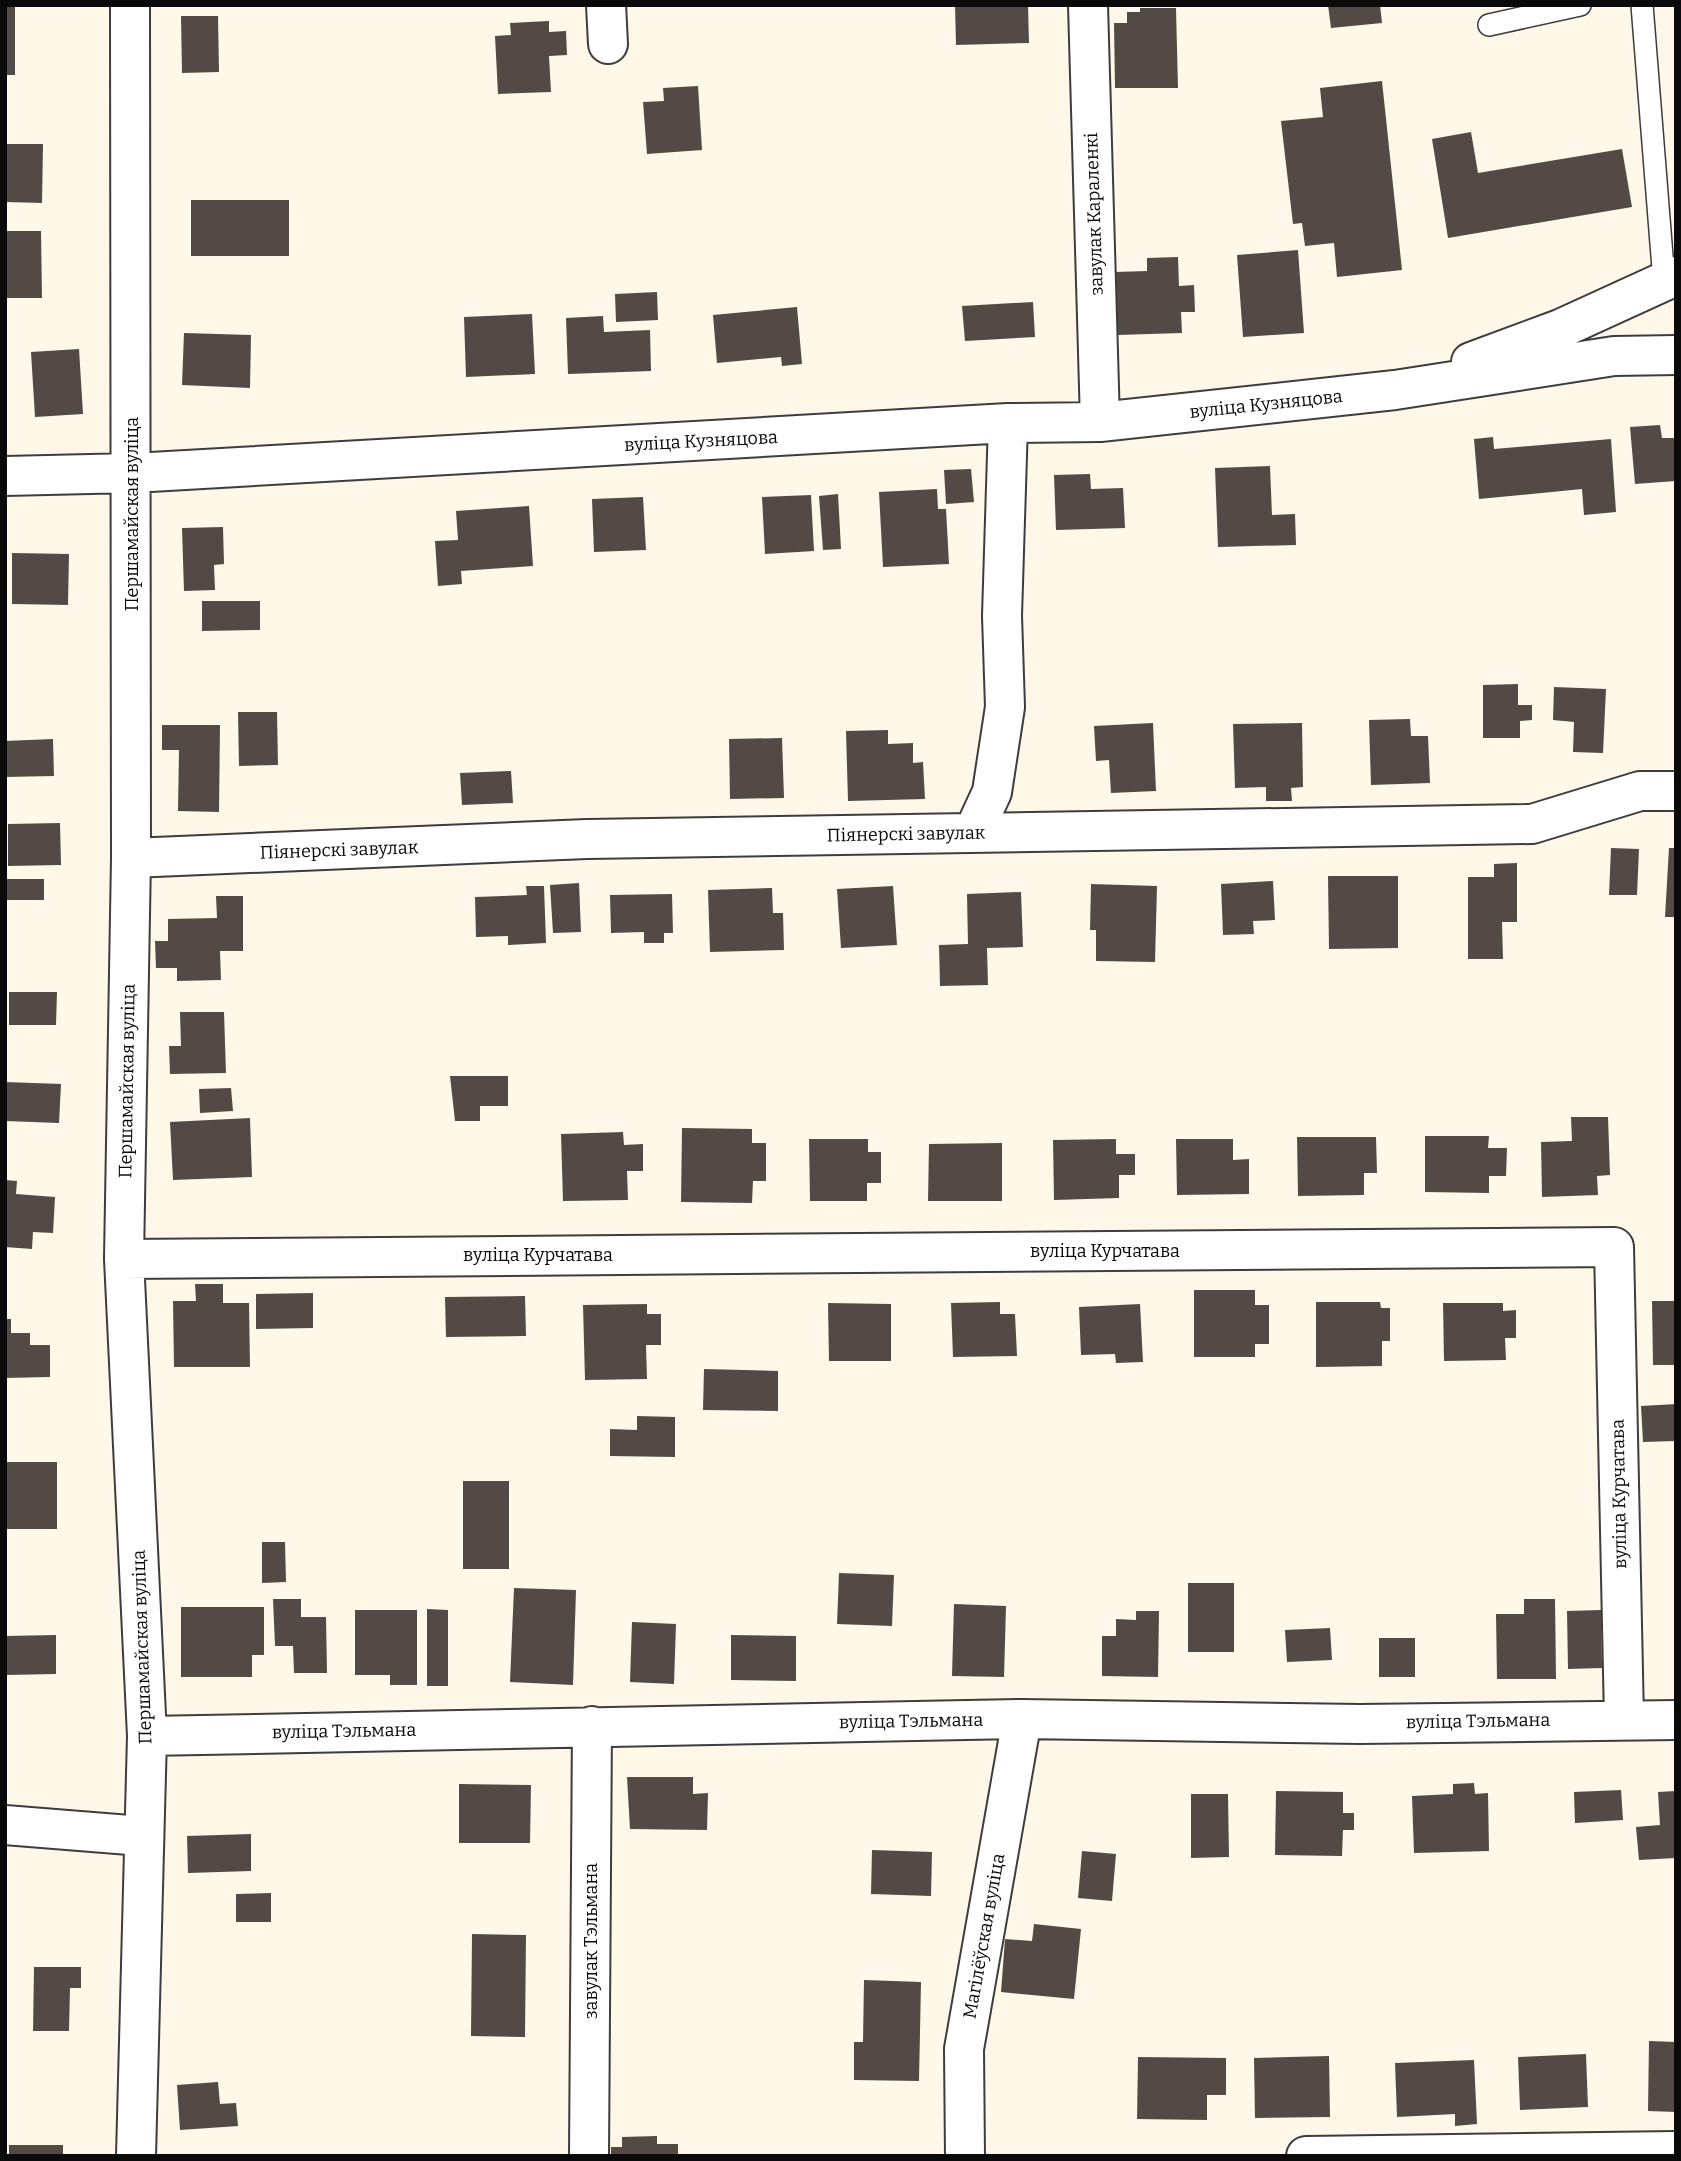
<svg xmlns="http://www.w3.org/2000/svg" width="1681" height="2161" viewBox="0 0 1681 2161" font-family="Bitter,serif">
<rect width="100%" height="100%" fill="#fff7e7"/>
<path fill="#534a46" d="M5,5H15V75H5Z
M955,5H1028L1029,43L956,45Z
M1328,5H1380L1382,23L1331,28Z
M1140,8H1176L1178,88H1115L1114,23H1127V12H1140Z
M181,16H218L219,72L182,73Z
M549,21V32L566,31L567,55L549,56L551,92L498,94L495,36L511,35L510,23Z
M1382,81L1402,270L1337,277L1334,243L1305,246L1302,223L1293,224L1281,121L1323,117L1320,88Z
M698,86L702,150L647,154L643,102L664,101L663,88Z
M1471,132L1478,173L1622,149L1632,207L1448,238L1432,139Z
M5,144H43L42,203L5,202Z
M191,200H289V256H191Z
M5,231H41L42,298H5Z
M1298,250L1304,333L1243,337L1237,255Z
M1178,257L1179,286L1194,285L1195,312H1181L1182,333L1117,335L1115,272L1147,271V258Z
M657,292L658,320L616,322L615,294Z
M1033,302L1035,337L965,341L962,306Z
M797,307L802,364L782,366L781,357L717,363L713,315Z
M532,314L535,374L466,377L464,317Z
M603,316L604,332L650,330L651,371L568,374L566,318Z
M184,333L251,335L250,388L182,385Z
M79,349L83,414L35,417L31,352Z
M1660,425L1662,438H1676V481L1635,484L1630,427Z
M1493,437L1494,449L1611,439L1616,512L1584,515L1582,489L1479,499L1474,439Z
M1270,466L1272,515L1295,514L1296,545L1218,547L1215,468Z
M971,469L974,502L946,504L944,470Z
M1090,474L1091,489L1123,488L1125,528L1056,530L1054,475Z
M937,489L938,509H946L949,564L883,567L879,492Z
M838,494L841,549L823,550L819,496Z
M811,495L814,551L765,554L762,497Z
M643,497L646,550L594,552L592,499Z
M529,506L533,566L461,571L462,584L438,586L435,541L458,540L456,511Z
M223,527L224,564L214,565L215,590L184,591L182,528Z
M12,553L69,554L68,605L12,604Z
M202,601H260V630L202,631Z
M1518,684V705H1532V720L1520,721V738H1483V685Z
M1554,687L1606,689L1603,753L1573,752L1574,722L1553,720Z
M238,712H277L278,765L239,766Z
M1410,719L1411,736H1428L1430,783L1371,785L1369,720Z
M1153,723L1156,791L1111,793L1109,760L1096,761L1094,726Z
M1302,723L1303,787L1291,788L1292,801H1266V787L1235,788L1233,724Z
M162,725H220L219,812L178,811L179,750H162Z
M888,730V744L913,743V763L923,762L925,799L848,801L846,731Z
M782,738L784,798L730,799L729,739Z
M53,739L54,776L5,777V741Z
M511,771L513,803L462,805L460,773Z
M60,823L61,865L8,866V824Z
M1611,848L1639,849L1637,895H1609Z
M1669,848H1676V917H1665Z
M1517,863V922H1502L1503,959H1468V877H1494V864Z
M1328,876H1398V948L1329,949Z
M5,879H44V900H5Z
M1273,881L1275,920L1253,921L1254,934L1223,935L1221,884Z
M579,883L581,932L553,933L550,885Z
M1091,884L1157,886L1155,962L1096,961V930H1090Z
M526,886H544L546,943L508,945V936L476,937L475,897L527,895Z
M893,886L897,945L841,948L837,889Z
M772,888L773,913H783L784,950L710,952L708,890Z
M1021,892L1023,947L987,948L988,985L940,986L939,945L968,944L967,894Z
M672,894L673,933H664V943H644V932L611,933L610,895Z
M216,896H243V951H220L221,980L177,981V968H156L155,941H168V919L217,918Z
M9,992H57L56,1025H9Z
M180,1012H224L226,1073L170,1074L169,1046H181Z
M450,1076H508V1106H480V1121H455Z
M5,1082L61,1084L59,1123L5,1121Z
M231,1088L233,1111L200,1113L199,1089Z
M1571,1117H1608L1610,1175L1597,1176L1598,1195L1542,1197L1541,1142L1572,1141Z
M250,1118L252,1177L173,1180L170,1122Z
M682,1128L752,1129V1143H766V1181H753L752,1203L681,1202Z
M623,1132L624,1145L643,1144V1171H627L628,1200L563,1201L561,1134Z
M1425,1136H1489L1488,1148H1507L1506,1176H1489V1193L1425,1192Z
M1297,1137H1376L1377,1173H1364V1195L1298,1196Z
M809,1139H868V1152H881V1183H867V1201H810Z
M1116,1139V1154H1135V1175H1119V1198L1054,1200L1053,1140Z
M1176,1139H1233V1160L1249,1159V1194L1177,1195Z
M1002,1143V1201H928L929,1144Z
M5,1180L17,1181L16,1194L55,1197L53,1233L33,1232L32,1249L5,1247Z
M195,1284H223V1303H249L250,1367H174L173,1301H196Z
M1194,1290H1255V1305H1269V1344H1255V1357H1194Z
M313,1293V1328L256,1329V1294Z
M525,1296L526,1336L446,1337L445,1297Z
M1652,1301H1676V1365H1653Z
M1000,1302V1314H1015L1017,1356L953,1357L951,1303Z
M1316,1302H1380L1381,1308H1390V1341H1382V1366L1316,1367Z
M828,1303L891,1304V1361H829Z
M1443,1303H1503V1311L1516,1310V1338H1505L1506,1360L1444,1361Z
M647,1304V1314H661V1345H646L647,1379L585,1380L583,1305Z
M1140,1304L1143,1362L1116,1363L1115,1354L1081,1355L1079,1307Z
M5,1319H11V1333H30V1345H50V1377L5,1378Z
M704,1369L778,1371V1411L703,1410Z
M1676,1404V1441L1643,1442L1641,1406Z
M637,1416L675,1417V1457L610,1456V1429L637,1430Z
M5,1462H57V1529H5Z
M463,1481H509V1569H463Z
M262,1542H285L286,1582L262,1583Z
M839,1573L894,1575L892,1626L837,1624Z
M1188,1583H1234V1652H1188Z
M514,1588L576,1590L573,1685L510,1682Z
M273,1599H301V1617H326L327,1673H294L293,1646H275Z
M1524,1599H1555L1556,1679H1497L1496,1614H1524Z
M954,1604L1006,1606L1004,1677L952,1676Z
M181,1607H264V1655H252V1677H181Z
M427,1609L448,1610V1686H427Z
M355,1610H417V1685H390V1675H355Z
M1601,1610L1602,1668L1568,1669L1567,1611Z
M1136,1611H1159L1158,1677L1102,1676V1636H1116V1619L1136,1620Z
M632,1622L676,1624L674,1684L630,1682Z
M1330,1628L1332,1660L1287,1662L1285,1630Z
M56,1635V1674L5,1675V1636Z
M731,1635L796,1636V1681L731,1680Z
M1379,1638H1415V1677H1379Z
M627,1777H693V1794L708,1793L707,1830L630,1829Z
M1474,1783L1475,1794L1488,1793L1489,1851L1414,1853L1412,1796L1453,1794V1784Z
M459,1784L531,1785L530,1843H459Z
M1621,1790L1623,1820L1575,1823L1574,1792Z
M1276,1791L1343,1792V1813H1354V1830H1343L1342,1856L1275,1855Z
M1676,1791V1858L1639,1860L1636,1827L1660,1825L1658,1792Z
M1191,1794H1228L1229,1857L1191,1858Z
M251,1834V1871L188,1873L187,1836Z
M872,1850L932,1852L931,1896L871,1894Z
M1082,1851L1116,1854L1112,1901L1078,1898Z
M271,1893V1922H236V1894Z
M1034,1924L1081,1929L1074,1999L1001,1992L1005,1939L1032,1941Z
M472,1934L526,1935L525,2037L471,2036Z
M34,1967H81V1988H70L69,2031H33Z
M864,1980L921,1982L919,2081L854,2080V2042H863Z
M1649,2041L1676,2042V2112L1648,2111Z
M1586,2054L1588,2107L1520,2110L1518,2057Z
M1329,2056L1330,2117L1255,2118L1254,2058Z
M1138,2057L1226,2058V2095H1207V2120L1137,2119Z
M1474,2060L1477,2124L1455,2126V2114L1397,2117L1395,2063Z
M218,2082L220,2104L236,2103L238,2126L180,2130L177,2085Z
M657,2136V2144H678V2156H611V2147H622V2137Z
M9,2145H63V2156H9Z"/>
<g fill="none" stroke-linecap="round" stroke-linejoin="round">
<defs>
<path id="service" d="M1642,5L1664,281
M1489,25L1580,5"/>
<path id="minor" d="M130,5L131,858L124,1259L147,1736L136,2156
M606,5L608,44
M1088,5L1100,422
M1471,362L1560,329L1676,276
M5,476L133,473L1008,423L1100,422L1395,390L1614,356L1676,355
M973,833L992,792L1005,707L1002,616L1008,423
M131,858L587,839L1532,824L1640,791H1676
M124,1259L1614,1247L1624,1719
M147,1736L1022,1719L1360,1724L1676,1720
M5,1825L142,1836
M589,2156L592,1726
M965,2156L964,2049L1022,1719
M1306,2156L1676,2151"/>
</defs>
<use href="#service" stroke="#3d3d3d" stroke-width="24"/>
<use href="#minor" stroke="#3d3d3d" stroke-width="42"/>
<use href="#service" stroke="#fff" stroke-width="21"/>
<use href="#minor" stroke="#fff" stroke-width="38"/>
</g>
<g text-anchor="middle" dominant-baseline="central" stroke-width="7" stroke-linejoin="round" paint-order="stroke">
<g font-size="18" fill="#0a0a0a" stroke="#fff">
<text transform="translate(1094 214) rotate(-92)">завулак Караленкі</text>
<text transform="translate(1266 404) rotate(-6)">вуліца Кузняцова</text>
<text transform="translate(701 441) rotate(-3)">вуліца Кузняцова</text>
<text transform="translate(132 514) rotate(-90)">Першамайская вуліца</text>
<text transform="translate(906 834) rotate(-1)">Піянерскі завулак</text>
<text transform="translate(339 850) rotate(-2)">Піянерскі завулак</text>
<text transform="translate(127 1081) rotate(-89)">Першамайская вуліца</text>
<text x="1105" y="1251">вуліца Курчатава</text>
<text x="538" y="1255">вуліца Курчатава</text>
<text transform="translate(1619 1494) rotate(-91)">вуліца Курчатава</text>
<text transform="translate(142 1647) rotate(-92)">Першамайская вуліца</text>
<text transform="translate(911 1721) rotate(-1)">вуліца Тэльмана</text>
<text transform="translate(1478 1721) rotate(-1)">вуліца Тэльмана</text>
<text transform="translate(344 1731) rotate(-1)">вуліца Тэльмана</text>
<text transform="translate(984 1936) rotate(-80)">Магілёўская вуліца</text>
<text transform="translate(591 1941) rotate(-90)">завулак Тэльмана</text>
</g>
</g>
<rect width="1681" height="2161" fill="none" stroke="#0a0a0a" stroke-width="14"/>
</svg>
